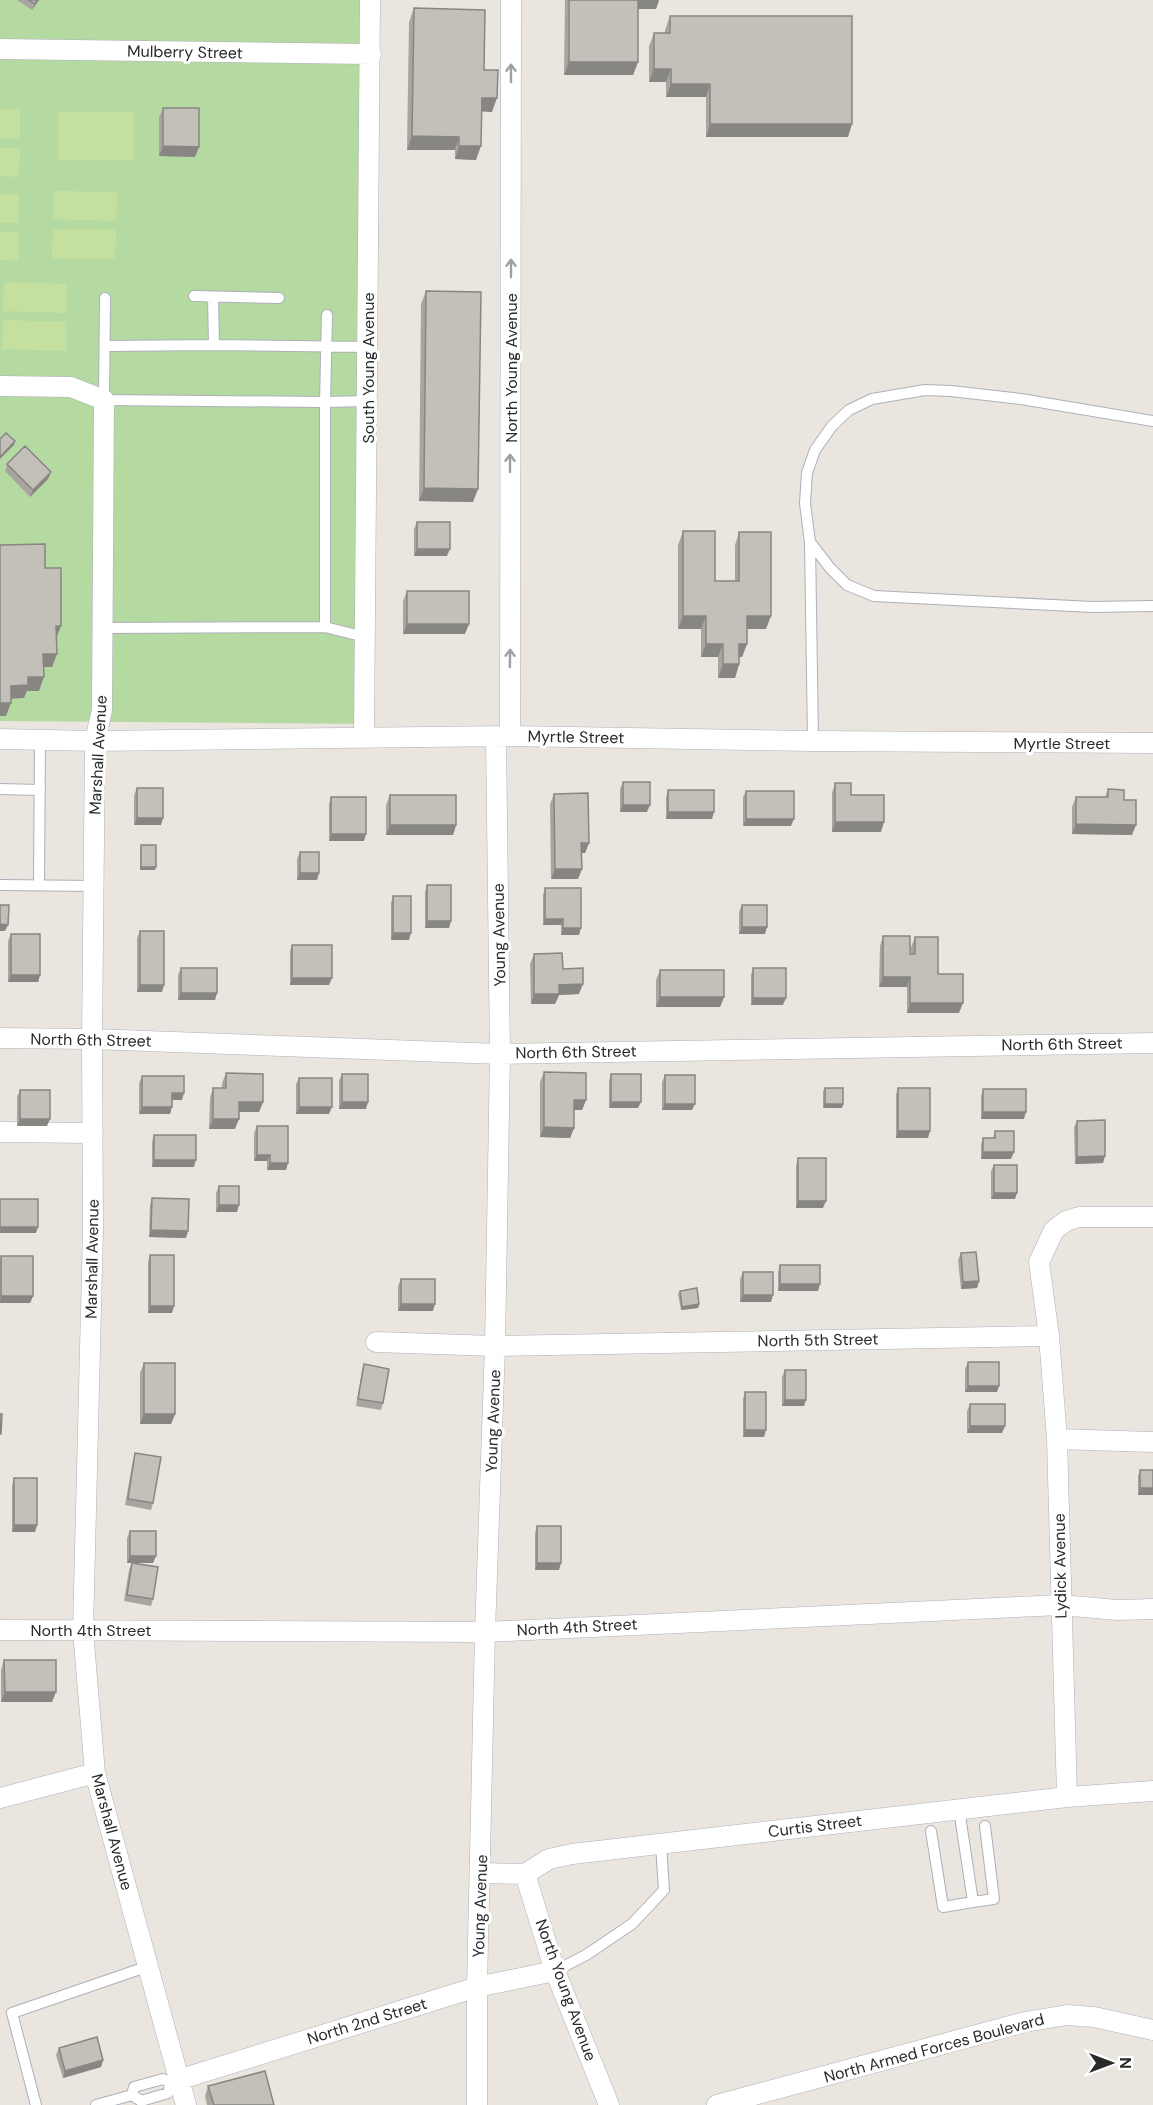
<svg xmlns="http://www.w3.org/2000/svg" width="1153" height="2105" viewBox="0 0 1153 2105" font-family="'DM Sans',sans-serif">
<rect width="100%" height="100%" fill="#eae5de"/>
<path fill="#b5daa1" d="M0,0H366L364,724L0,721Z"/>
<path fill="#c5e09e" d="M0,109H20V138H0Z
M58,112H134V160H58Z
M0,148H20L19,177L0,176Z
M54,191L117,192L116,221L53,219Z
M0,194H19L18,223H0Z
M53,229L116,230L115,259L52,258Z
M0,232H19L18,261L0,260Z
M4,282L67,284V313L3,311Z
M3,320L66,322V351L2,349Z"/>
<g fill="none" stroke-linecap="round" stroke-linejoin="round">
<defs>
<path id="lane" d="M194,296L279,298
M213,297L214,345L368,347
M105,298L104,400L325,402L327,315
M105,346L214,345
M810,542L830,568L847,585L874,596L1093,607L1153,606
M102,628L325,627
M365,637L325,627V402L368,401
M813,741L810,542L805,503L807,473L815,450L832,426L849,410L872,399L925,390L951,391L1021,399L1153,421
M0,789L40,790
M0,885L94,886
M39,885L40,740
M931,1831L943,1907L973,1902L959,1809
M973,1902L994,1899L985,1826
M555,1971L586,1955L632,1924L664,1890L661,1845
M163,2079L171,2083L168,2093L141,2101L132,2095L134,2087Z
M36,2105L12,2013L149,1966
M96,2105L132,2095"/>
<path id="street" d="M0,49L371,54
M0,386L71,387L104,400L102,710L95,741L92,1039L93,1229L83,1631L95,1773L186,2105
M364,736L370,0
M510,736L511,0
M0,739L95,741L510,736L813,741L1153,743
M0,1038L92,1039L500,1054L1153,1043
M0,1132L93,1133
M376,1342L495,1346L1049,1336
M1057,1439L1153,1442
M0,1630L485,1632L1061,1605L1117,1610L1153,1609
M1067,1797L1057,1439L1049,1336L1039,1262L1054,1230L1066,1221L1079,1217H1153
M0,1798L95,1773
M481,1873L525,1874L549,1859L572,1854L1067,1797L1153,1791
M525,1874L555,1971L609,2105
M181,2079L477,1987L555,1971
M477,2105V1987L485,1632L495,1346L500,1054L496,736
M717,2105L1025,2022L1067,2015L1094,2017L1153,2030"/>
</defs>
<use href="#lane" stroke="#aeb0b9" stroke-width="12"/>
<use href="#street" stroke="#aeb0b9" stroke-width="21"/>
<use href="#lane" stroke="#fff" stroke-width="10"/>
<use href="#street" stroke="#fff" stroke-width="20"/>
</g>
<path fill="#a8a49f" d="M17,0H39L32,10Z
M565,0H659L656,9H638V62L633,75H564Z
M414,8L484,70L492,112L482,111L476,160L455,159V150H407L409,22Z
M670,16L848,137H706V97H666V82H649V46L654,33H665V30Z
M163,108L195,157L159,156V118Z
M426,291L473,502L419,501L421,304Z
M7,464L51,472L48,479L30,497L5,471Z
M417,522L447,556H414V529Z
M683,531L715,581H735V545L739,532L766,629H747V644L742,657H739V664L735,678H718V657H701V629H678V545Z
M407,591L465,634H403V601Z
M623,782L647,812H620V789Z
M835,783L851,795L881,832H832V793Z
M137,788L161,825H134V795Z
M1108,789L1124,800L1132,835L1072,834V807L1076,797H1105Z
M668,790L712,819H666V797Z
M746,791L791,826H743V797Z
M554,794L589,843L585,853H582V869L578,879H551L550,804Z
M390,795L456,825L453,835H386V805Z
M331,797L364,841H329V804Z
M141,845L155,870H140V849Z
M300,852L317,880H297V859Z
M427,885L449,928H425V892Z
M545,888L579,935H561V925H543V895Z
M393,896L409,940H391V903Z
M742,905L765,934H739V912Z
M140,931L162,992H137V938Z
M11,934L40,975L38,982H8V941Z
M883,936L910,954H911V947L915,937L938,974L959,1013H907V987H879L880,946Z
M292,945L329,985H290V951Z
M534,954L563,969L579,994L559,995L555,1004H531L530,964Z
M181,968L215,1000H178V975Z
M753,968L783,1005H751V975Z
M660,970L724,997L720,1007H656V980Z
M544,1072L586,1100L582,1110H574V1128L570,1138L540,1137V1082Z
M226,1073L263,1102L259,1112H239L235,1129H209L210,1098L213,1088H222V1083Z
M342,1074L366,1109H339V1081Z
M611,1074L638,1108H609V1081Z
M665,1075L692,1110H662V1082Z
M142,1076L182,1100H172L170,1114H139V1083Z
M299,1078L329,1114H296V1084Z
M825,1088L843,1104L842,1108H823V1091Z
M898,1088L928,1138H896V1094Z
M983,1089L1024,1119H981V1096Z
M20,1090L47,1126H17V1097Z
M1077,1121L1103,1163L1075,1164L1074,1127Z
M257,1126L286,1170H267V1161H254V1133Z
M995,1131L1011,1159H981V1145L983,1138H993Z
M154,1135L194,1167H152V1142Z
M798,1158L823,1208H796V1165Z
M994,1165L1015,1199H991V1171Z
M219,1186L237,1212H216V1193Z
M152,1198L186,1238L149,1237L150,1205Z
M961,1253L979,1281L977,1288L961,1289L958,1260Z
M150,1255L172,1313H148V1262Z
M1,1256L33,1296L30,1303H0V1258Z
M780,1265L818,1291H778V1272Z
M743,1272L771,1302H740V1279Z
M401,1279L433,1311H398V1286Z
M680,1291L699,1304L698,1308L681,1310L678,1294Z
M968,1362L997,1392H965V1369Z
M144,1363L175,1414L171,1424H140V1373Z
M364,1364L383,1403L381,1410L356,1406L362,1371Z
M785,1370L804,1406H782V1377Z
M745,1392L764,1437H743V1399Z
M970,1404L1002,1433H967V1411Z
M135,1453L153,1503L151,1510L125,1505L133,1460Z
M1140,1470L1153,1495H1138V1476Z
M14,1478L37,1525L35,1532H12V1485Z
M537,1526L559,1570H535V1533Z
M130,1531L153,1563H127V1538Z
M132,1563L153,1599L151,1606L124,1601L129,1570Z
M4,1660L52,1702H1V1670Z
M59,2048L103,2060L101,2067L63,2078L56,2055Z
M208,2086L274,2105H207L205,2096Z"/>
<path fill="#888682" d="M37,0H39L32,10Z
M637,0H659L656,9H633Z
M569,62H638L633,75H564Z
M654,69H671L666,82H649Z
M671,84H710L706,97H666Z
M482,98H497L492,112L477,111Z
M710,124H852L848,137H706Z
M412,136L459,137L455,150H407Z
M163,146L199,147L195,157L159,156Z
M459,146H481L476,160L455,159Z
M15,441L14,445L0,459V457Z
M51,472L48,479L30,497L33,490Z
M424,488L478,489L473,502L419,501Z
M417,549H450L447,556H414Z
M683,616H706L701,629H678Z
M747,616H771L766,629H742Z
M407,624H469L465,634H403Z
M56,626H61L56,639Z
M706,644H723L718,657H701Z
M739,644H747L742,657H735Z
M43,654H57L52,667H39Z
M723,664H739L735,678H718Z
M28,677H44L39,691H27L24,698L6,699L11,686Z
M0,703H11L6,716H0Z
M623,805H650L647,812H620Z
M668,812H714L712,819H666Z
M137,818H163L161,825H134Z
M746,819H794L791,826H743Z
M835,822H884L881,832H832Z
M1076,824L1136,825L1132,835L1072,834Z
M390,825H456L453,835H386Z
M331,834H366L364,841H329Z
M581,843H589L585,853H578Z
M141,867H156L155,870H140Z
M555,869H582L578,879H551Z
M300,873H319L317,880H297Z
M545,919H563L561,925H543Z
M427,921H451L449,928H425Z
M0,924L8,925L5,931H0Z
M742,927H767L765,934H739Z
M563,928H581L579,935H561Z
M393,933H411L409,940H391Z
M11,975H40L38,982H8Z
M883,977H910L907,987H879Z
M292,978H332L329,985H290Z
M583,984L579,994L559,995L555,1004H531L534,994L559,985Z
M140,985H164L162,992H137Z
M181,993H217L215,1000H178Z
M660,997H724L720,1007H656Z
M753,998H786L783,1005H751Z
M910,1003H963L959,1013H907Z
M172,1093H184L182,1100H170Z
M574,1100H586L582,1110H570Z
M239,1102H263L259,1112H235Z
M342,1102H368L366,1109H339Z
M611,1102H641L638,1108H609Z
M665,1104H695L692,1110H662Z
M825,1104H843L842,1108H823Z
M142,1107H172L170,1114H139Z
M299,1107H332L329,1114H296Z
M983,1112H1026L1024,1119H981Z
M20,1119H50L47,1126H17Z
M213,1119H239L235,1129H209Z
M544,1127L574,1128L570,1138L540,1137Z
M898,1131H930L928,1138H896Z
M983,1152H1014L1011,1159H981Z
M257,1155H270L267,1161H254Z
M1105,1156L1103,1163L1075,1164L1077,1157Z
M154,1160H196L194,1167H152Z
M270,1163H288L286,1170H267Z
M994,1193H1017L1015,1199H991Z
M798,1201H826L823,1208H796Z
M219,1205H239L237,1212H216Z
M0,1227H38L36,1233H0Z
M151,1230L188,1231L186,1238L149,1237Z
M979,1281L977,1288L961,1289L963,1282Z
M780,1284H820L818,1291H778Z
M743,1295H773L771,1302H740Z
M1,1296H33L30,1303H0Z
M401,1304H435L433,1311H398Z
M699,1304L698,1308L681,1310L682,1307Z
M150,1306H174L172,1313H148Z
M968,1386H999L997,1392H965Z
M785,1400H806L804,1406H782Z
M144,1414H175L171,1424H140Z
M970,1426H1005L1002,1433H967Z
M745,1430H766L764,1437H743Z
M1140,1488H1153V1495H1138Z
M14,1525H37L35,1532H12Z
M130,1556H156L153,1563H127Z
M537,1563H561L559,1570H535Z
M5,1692H56L52,1702H1Z
M103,2060L101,2067L63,2078L65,2071Z"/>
<path fill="#c3bfb9" stroke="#888682" stroke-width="1.5" d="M29,0H37L35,4Z
M569,0H638V62H569Z
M414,8L485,10L484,70H498L497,98H482L481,146H459V137L412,136Z
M670,16H852V124H710V84H671V69H654V33H670Z
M163,108H199V147L163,146Z
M426,291L481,292L478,489L424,488Z
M6,433L15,441L0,457V439Z
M25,446L51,472L33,490L7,464Z
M417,522H450V549H417Z
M683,531H715V581H739V532H771V616H747V644H739V664H723V644H706V616H683Z
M45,544V568H61V626H56L57,654H43L44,677H28V685L11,686V703H0V545Z
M407,591H469V624H407Z
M623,782H650V805H623Z
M835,783H851V795H884V822H835Z
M137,788H163V818H137Z
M1108,789L1124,790V800H1136V825L1076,824V797H1108Z
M668,790H714V812H668Z
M746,791H794V819H746Z
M588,793L589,843H581L582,869H555L554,794Z
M390,795H456V825H390Z
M331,797H366V834H331Z
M141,845H156V867H141Z
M300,852H319V873H300Z
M427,885H451V921H427Z
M545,888H581V928H563V919H545Z
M393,896H411V933H393Z
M0,905H9L8,925L0,924Z
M742,905H767V927H742Z
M140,931H164V985H140Z
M11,934H40V975H11Z
M883,936H910V954H915V937H938V974H963V1003H910V977H883Z
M292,945H332V978H292Z
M562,953L563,969L583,968V984L559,985V994H534V954Z
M181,968H217V993H181Z
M753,968H786V998H753Z
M660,970H724V997H660Z
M544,1072L586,1073V1100H574V1128L544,1127Z
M226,1073L263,1074V1102H239V1119H213V1088H226Z
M342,1074H368V1102H342Z
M611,1074H641V1102H611Z
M665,1075H695V1104H665Z
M142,1076H184V1093H172V1107H142Z
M299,1078H332V1107H299Z
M825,1088H843V1104H825Z
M898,1088H930V1131H898Z
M983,1089H1026V1112H983Z
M20,1090H50V1119H20Z
M1105,1120V1156L1077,1157V1121Z
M257,1126H288V1163H270V1155H257Z
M995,1131H1014V1152H983V1138H995Z
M154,1135H196V1160H154Z
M798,1158H826V1201H798Z
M994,1165H1017V1193H994Z
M219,1186H239V1205H219Z
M152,1198L189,1199L188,1231L151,1230Z
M0,1199H38V1227H0Z
M976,1252L979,1281L963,1282L961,1253Z
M150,1255H174V1306H150Z
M1,1256H33V1296H1Z
M780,1265H820V1284H780Z
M743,1272H773V1295H743Z
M401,1279H435V1304H401Z
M697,1288L699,1304L682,1307L680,1291Z
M968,1362H999V1386H968Z
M144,1363H175V1414H144Z
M364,1364L389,1369L383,1403L358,1399Z
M785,1370H806V1400H785Z
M745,1392H766V1430H745Z
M970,1404H1005V1426H970Z
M0,1414H2L1,1434H0Z
M135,1453L161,1457L153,1503L128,1499Z
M1140,1470H1153V1488H1140Z
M14,1478H37V1525H14Z
M537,1526H561V1563H537Z
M130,1531H156V1556H130Z
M132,1563L158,1567L153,1599L127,1595Z
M4,1660H56V1692H5Z
M97,2037L103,2060L65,2071L59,2048Z
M265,2071L274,2105H214L208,2086Z"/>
<defs><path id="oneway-shaft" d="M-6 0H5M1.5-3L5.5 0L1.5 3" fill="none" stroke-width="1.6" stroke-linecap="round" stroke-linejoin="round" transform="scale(1.5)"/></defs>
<g stroke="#9f9f9f">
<use href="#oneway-shaft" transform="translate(511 73) rotate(-90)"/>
<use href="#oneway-shaft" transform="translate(511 268) rotate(-90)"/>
<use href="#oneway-shaft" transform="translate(510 463) rotate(-90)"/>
<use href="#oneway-shaft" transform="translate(510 658) rotate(-89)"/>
</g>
<g text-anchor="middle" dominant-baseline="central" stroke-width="6" stroke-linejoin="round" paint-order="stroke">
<g font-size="16" fill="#2a2a2a" stroke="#fff">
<text transform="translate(185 52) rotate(1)">Mulberry Street</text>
<text transform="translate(368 368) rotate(-90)">South Young Avenue</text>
<text transform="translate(511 368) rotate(-90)">North Young Avenue</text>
<text transform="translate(576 737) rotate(1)">Myrtle Street</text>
<text x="1062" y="743">Myrtle Street</text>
<text transform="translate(98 755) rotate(-87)">Marshall Avenue</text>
<text transform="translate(499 935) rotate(-91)">Young Avenue</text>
<text transform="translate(91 1040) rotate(1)">North 6th Street</text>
<text transform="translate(1062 1044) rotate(-1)">North 6th Street</text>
<text transform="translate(576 1052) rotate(-1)">North 6th Street</text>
<text transform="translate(92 1259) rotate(-89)">Marshall Avenue</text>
<text transform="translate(818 1340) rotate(-1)">North 5th Street</text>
<text transform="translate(493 1421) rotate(-88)">Young Avenue</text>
<text transform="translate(1060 1566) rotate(-91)">Lydick Avenue</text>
<text transform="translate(577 1627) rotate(-3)">North 4th Street</text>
<text x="91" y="1630">North 4th Street</text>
<text transform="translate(815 1826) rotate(-7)">Curtis Street</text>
<text transform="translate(112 1832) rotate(75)">Marshall Avenue</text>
<text transform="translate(480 1906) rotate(-88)">Young Avenue</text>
<text transform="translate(566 1990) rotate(70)">North Young Avenue</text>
<text transform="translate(367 2021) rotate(-17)">North 2nd Street</text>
<text transform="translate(934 2048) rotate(-15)">North Armed Forces Boulevard</text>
</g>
</g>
<g transform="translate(1111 2063) rotate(90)" stroke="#ffffff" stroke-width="4.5" paint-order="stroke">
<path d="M0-4.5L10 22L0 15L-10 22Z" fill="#2a2a2a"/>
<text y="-9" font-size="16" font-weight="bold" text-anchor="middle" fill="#2a2a2a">N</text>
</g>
</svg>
